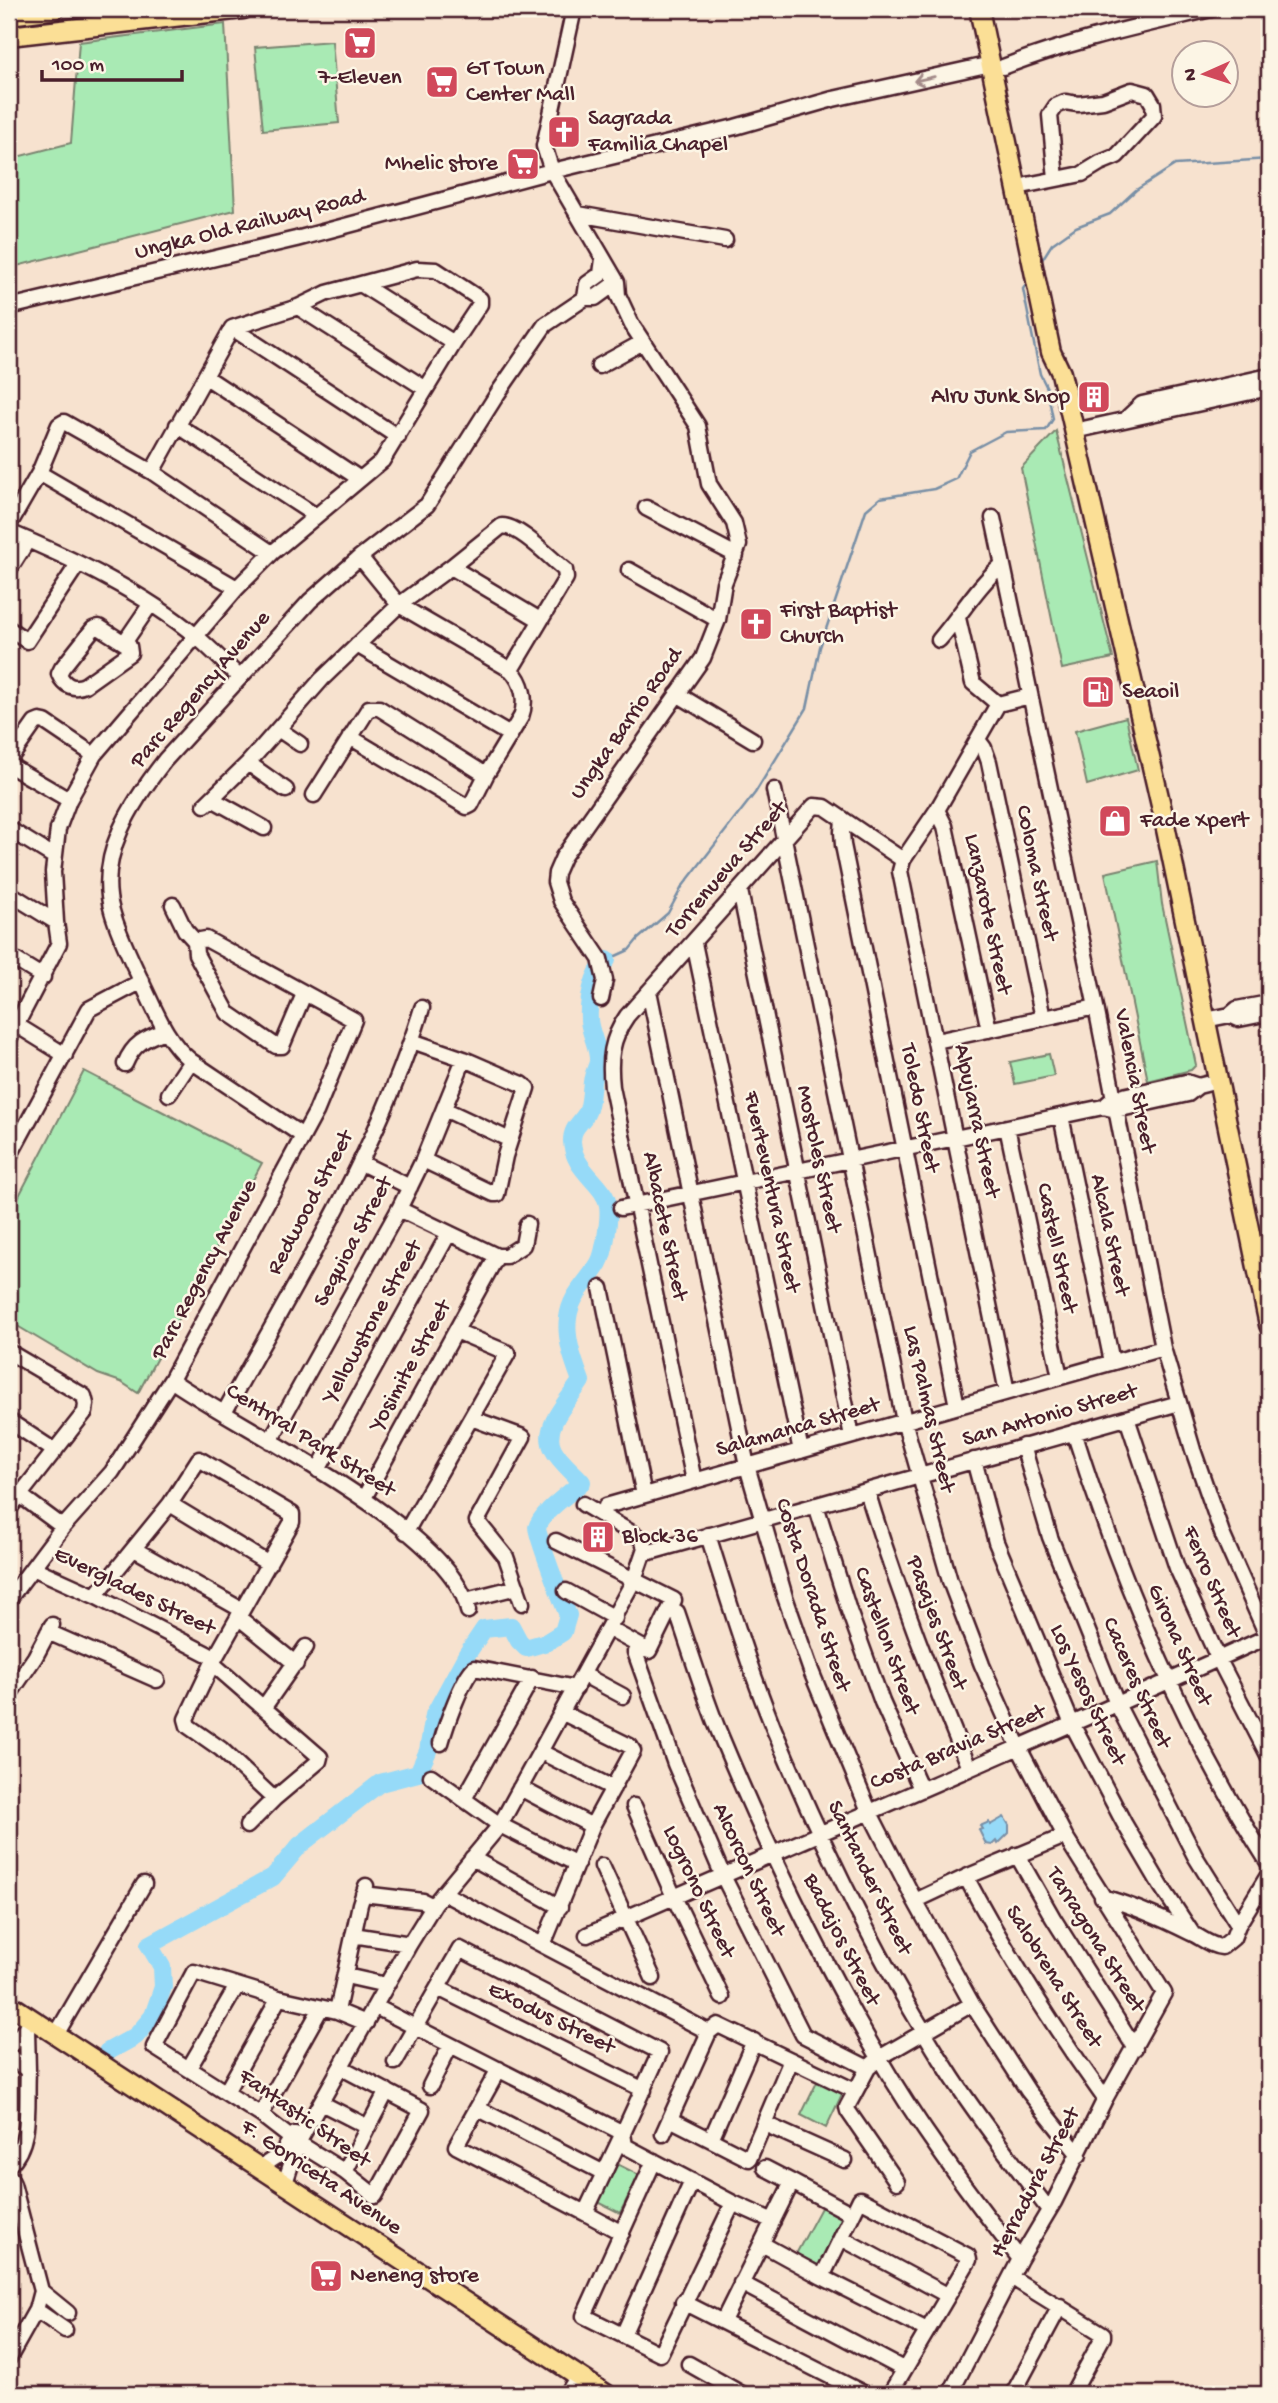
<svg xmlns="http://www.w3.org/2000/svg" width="1278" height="2403" viewBox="0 0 1278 2403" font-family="'Gochi Hand',sans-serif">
<rect width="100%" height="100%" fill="#f7e2cf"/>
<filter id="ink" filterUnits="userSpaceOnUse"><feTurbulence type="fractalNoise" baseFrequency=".0143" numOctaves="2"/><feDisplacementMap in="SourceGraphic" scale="14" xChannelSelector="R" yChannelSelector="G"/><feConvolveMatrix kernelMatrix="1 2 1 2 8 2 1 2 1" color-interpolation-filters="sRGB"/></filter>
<g filter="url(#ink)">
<path fill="#a9eab4" stroke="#7a8470" stroke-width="2" d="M225,24L235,210L9,268V159L71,143L79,42Z
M332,41L339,123L263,130L255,47Z
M1056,431L1113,658L1062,669L1021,468Z
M1126,717L1138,770L1087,785L1075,731Z
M1157,861L1162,904L1196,1065L1191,1070L1148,1081L1105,873Z
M1049,1054L1054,1076L1015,1084L1010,1062Z
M84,1071L262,1163L138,1393L121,1382L98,1374L9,1321V1215Z
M819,2078L844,2090L826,2128L801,2115Z
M615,2163L639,2175L620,2213L596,2201Z
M823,2204L846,2216L820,2266L796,2254Z"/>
<path fill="#96daf8" stroke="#788fa6" stroke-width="2" d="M1004,1817L1009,1825V1833L998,1844L996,1841L992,1845L986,1844L979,1830L982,1829L980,1826L989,1822L990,1825Z"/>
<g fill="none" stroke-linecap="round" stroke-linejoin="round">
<path stroke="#788fa6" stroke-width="2.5" d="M1040,263L1052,244L1076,227L1110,214L1136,190L1175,165L1269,159
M607,960L629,950L638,939L668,913L682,887L755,793L807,708L820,647L866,510L880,498L934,489L956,479L970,451L1006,432L1046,430L1053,419L1047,388L1040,374L1023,289L1029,280"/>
<path stroke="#96daf8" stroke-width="18" d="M107,2052L136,2036L153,2016L163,1987L162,1967L149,1945L273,1877L300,1845L380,1783L418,1773L428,1751L434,1715L467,1654L484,1629L511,1626L519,1641L526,1648L547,1642L563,1632L568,1615C564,1606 536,1533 537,1528C541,1512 569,1494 582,1482C573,1472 559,1461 553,1449C541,1426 570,1399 581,1381C574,1362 565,1339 568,1318C571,1294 588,1282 599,1263C605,1252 610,1217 608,1205C604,1183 573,1171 572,1141C572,1128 580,1124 586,1114C592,1104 590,1088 593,1077C594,1072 597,1067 598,1062C599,1047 590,1034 589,1020C588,1001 592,973 607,960"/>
<defs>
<path id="minor" d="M574,9L544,146L552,171L617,282L618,295L632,325L698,426L709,484L734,523L739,545L724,583L718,620L703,658L563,857L556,873L555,882L561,901L600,959L605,980L601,999
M1003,67C1070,41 1140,26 1211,9
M1027,185L1082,174L1100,163L1117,156L1154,116L1153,104L1147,94L1132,90L1103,101L1078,104L1065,102L1056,106L1050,115L1056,179
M578,214L725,240
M362,285L454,343
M585,298L587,284L601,274L603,259
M585,298H595L617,282
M9,307L296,239L544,173L735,127L833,99L991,64
M298,307L426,389
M232,328L398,437
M599,366L643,342
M206,377L360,479
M1128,417L1142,404L1269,376
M177,425L316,516
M1074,431L1269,388
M39,473L237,588
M646,508L736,555
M993,518L1096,1007L1163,1348L1193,1450L1223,1536L1269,1640
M9,525L39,473L59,425L64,422L152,472L272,553
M9,532C73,559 143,592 197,637C212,650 226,664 240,678
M451,567L540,620
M9,570L28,540
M629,570L718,620
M958,618L973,683L998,704
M99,627L129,646L130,653L85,685C74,690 64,686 59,674L62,668L93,629Z
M9,629L27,641L78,564
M939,640C960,616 977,586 1002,565
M124,643L150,605
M357,645L510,735
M677,694L753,740
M998,704L937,810L903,860L900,871L1007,1392
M998,704L1030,696
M278,729L300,744
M350,737L467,807L471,805L486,775L521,717C527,701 523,682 511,670L399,605L360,557
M978,740L984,748L989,762L1043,1018
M9,760L35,723L40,721L45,722L94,755
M248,763L286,790
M9,765L69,800
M774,790L904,1421L950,1581L982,1665L1019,1748L1065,1836L1164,1993L1105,2099L1054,2202L1020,2259L950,2394
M314,795L369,708H379L486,775
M212,799L264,828
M205,805L248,763L322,679L399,605L451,567L502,526C520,526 550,558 565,570L566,578L511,670
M937,810L945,826L989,1030
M843,819L842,832L843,845L957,1406
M9,829L53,856
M740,891L852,1436
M9,893L56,922
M173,905L185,930L195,941L196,954L228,1013L276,1046H282L304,994
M195,941L206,939L354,1020L316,1112L303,1136
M694,943L801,1451
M9,956L43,977
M649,991L747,1466L785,1597L811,1671L869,1811L915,1901L972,2004L1028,2091L1079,2155
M1230,1015L1239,1019L1269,1013
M1205,1020L1230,1015L1237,1009L1269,1003
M10,1021L65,1055
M9,1039L59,943L56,922L53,872L58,829L69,800L94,755L237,588L272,553L382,461L454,343L480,304V299L436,270L417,269L327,293L298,307L232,328L152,472
M412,1041L464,1059L522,1084L527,1088L505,1156L497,1194H494L423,1160
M936,1041L1096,1007
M125,1064C133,1044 145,1038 165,1031
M169,1094L191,1061
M1107,1104L1114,1098L1186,1082L1198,1086
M444,1109L510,1140
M1061,1116L1112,1362
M1007,1127L1060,1377
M9,1157L89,1009L142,981
M361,1163L410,1187
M621,1208L1103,1107L1116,1110L1188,1094L1198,1086L1218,1081
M399,1209L497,1256H506L523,1245L527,1224
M601,1288L644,1495
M9,1352L84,1396L86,1404L85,1412L9,1509
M171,1380C238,1428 455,1530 468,1611
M224,1413C296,1281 378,1152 422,1008
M471,1418L523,1437L477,1521L506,1557L522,1603
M1127,1418L1177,1568L1219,1660L1269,1757
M9,1421L55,1451
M1074,1432C1122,1585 1183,1729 1269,1864
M270,1441L399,1209L423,1160L464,1059
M1023,1446L1050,1537L1117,1704L1195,1856L1238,1925
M974,1460L996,1542L1072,1724L1124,1823L1161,1886L1192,1933
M318,1470L449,1233
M694,1481L612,1087C609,1059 611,1039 627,1016L814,806L825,807L903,860
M9,1487L63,1527
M867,1491C896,1586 931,1677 969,1768
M364,1498L497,1256
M170,1504L269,1564
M816,1505L849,1611L882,1702L921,1789
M606,1506L1163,1348
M406,1532L508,1353L456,1331
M708,1535C728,1599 748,1664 773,1727C823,1847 881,1967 952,2077C982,2123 1016,2166 1049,2210
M556,1541L674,1600L649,1651L609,1629
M134,1549L242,1610
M650,1552L1179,1403
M33,1568L95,1596L215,1658
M566,1591L615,1618
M95,1596L170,1504L199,1459L292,1514V1522L215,1658L186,1719L188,1726L221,1749L274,1799
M9,1599L63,1527L112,1472L171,1380L303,1136L191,1061C167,1042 156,1012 143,985C132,961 119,936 112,911C96,855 133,801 165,760L310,601L360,557L427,505L498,393L545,325L585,298
M466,1600L517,1587
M677,1612C690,1650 702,1689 717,1727C763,1838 814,1947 875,2051C917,2124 968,2192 1020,2259
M238,1617L296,1664
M48,1632L157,1680
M635,1652L675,1764L723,1876L803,2035L868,2068
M213,1664L320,1757L319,1761L274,1799L247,1826
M584,1675L623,1696
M9,1695L35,1657L52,1625
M264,1707L306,1647
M441,1743C446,1725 462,1679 474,1668L576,1688
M541,1752L613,1788
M431,1776L500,1825L577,1864
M520,1788L592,1826
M464,1799L532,1678
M634,1806L674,1897L722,1997
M1017,1855L1053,1918L1135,2048
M472,1858L560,1907
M602,1866L653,1978
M966,1877C1007,1954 1054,2028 1105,2099
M443,1893L709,2032
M363,1894L423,1901L433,1906
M1102,1897C1132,1905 1163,1919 1191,1933C1202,1938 1210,1946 1222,1947L1233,1938L1238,1925L1269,1874
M915,1901L966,1877L1065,1836
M353,1935L404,1943
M587,1935C814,1835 1043,1739 1269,1636
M543,1945L592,1826L633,1751L630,1746L563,1713
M346,1976L386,1985
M438,1988L644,2090
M376,2007L623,2133L660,2052L460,1949L395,2062
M337,2011L360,1904L366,1886
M27,2030L28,2071
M57,2033L144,1884
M9,2047L29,2025
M9,2055L28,2071C26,2102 33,2143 9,2165
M189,2068L237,1986
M342,2068L422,2110L375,2196L345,2172L292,2139L261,2115L154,2047L194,1972L279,1998L337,2011L366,2023
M499,2069L456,2146L585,2213
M430,2086L450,2046
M226,2092L279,1998
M321,2103L368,2127L345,2172
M477,2108L604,2173
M261,2115L321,2008
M670,2119L749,2159L791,2060
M765,2124L845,2160
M368,2127L387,2091
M663,2134L709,2032L718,2025L849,2088
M711,2139L754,2041
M261,2167L281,2154L295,2134
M765,2168L792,2182
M9,2176L13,2184L41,2291L36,2310L9,2358
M897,2182L848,2111L847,2107L868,2068L879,2058L972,2004
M285,2183L298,2143L409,1945L435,1903L500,1825L634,1580L645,1548L642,1539L583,1504
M733,2203L773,2221
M622,2233L585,2213L623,2133L625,2146L733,2203L660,2354L584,2316L654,2161
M841,2238L947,2295
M762,2244L822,2277L927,2330
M822,2277L860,2199L968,2256L969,2260L890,2394
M1011,2277L1103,2334V2337L1072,2394
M741,2283L903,2369
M41,2291L68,2313
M683,2302L865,2394
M36,2310L65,2330
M723,2321L792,2182L852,2214
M623,2335L692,2181
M689,2364L742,2394
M567,2394L578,2376
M1013,2394L1060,2306"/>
<path id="major" d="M979,9L1051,352L1061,373L1162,810L1269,1325
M9,15L55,9
M9,36L243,9
M9,2004L606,2394"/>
</defs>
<use href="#minor" stroke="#4a1f2b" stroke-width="19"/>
<use href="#major" stroke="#4a1f2b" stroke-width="23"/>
<use href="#minor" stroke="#fcf5e5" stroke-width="14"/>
<use href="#major" stroke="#fbdf96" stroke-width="18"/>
</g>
<defs><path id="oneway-shaft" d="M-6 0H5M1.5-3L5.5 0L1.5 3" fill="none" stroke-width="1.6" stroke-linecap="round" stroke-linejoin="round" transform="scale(1.75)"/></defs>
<use stroke="#a38a88" href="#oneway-shaft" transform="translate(924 79) rotate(167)"/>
</g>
<defs>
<symbol id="supermarket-square" viewBox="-11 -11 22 22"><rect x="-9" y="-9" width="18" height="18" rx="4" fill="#d1495b" stroke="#fcf5e5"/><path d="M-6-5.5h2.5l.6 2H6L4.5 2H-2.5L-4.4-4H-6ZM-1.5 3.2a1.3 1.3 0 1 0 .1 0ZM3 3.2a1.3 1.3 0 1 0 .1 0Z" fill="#fff"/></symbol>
<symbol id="church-square" viewBox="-11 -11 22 22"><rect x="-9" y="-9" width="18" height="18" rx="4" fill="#d1495b" stroke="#fcf5e5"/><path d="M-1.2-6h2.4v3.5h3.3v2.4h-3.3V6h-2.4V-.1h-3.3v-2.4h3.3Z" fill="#fff"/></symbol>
<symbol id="building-square" viewBox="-11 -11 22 22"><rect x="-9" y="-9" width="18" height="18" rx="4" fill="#d1495b" stroke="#fcf5e5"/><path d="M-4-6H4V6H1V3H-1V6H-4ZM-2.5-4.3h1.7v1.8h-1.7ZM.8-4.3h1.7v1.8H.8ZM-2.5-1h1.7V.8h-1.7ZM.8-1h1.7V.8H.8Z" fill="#fff"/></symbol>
<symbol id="fuel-square" viewBox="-11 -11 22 22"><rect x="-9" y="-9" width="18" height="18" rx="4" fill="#d1495b" stroke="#fcf5e5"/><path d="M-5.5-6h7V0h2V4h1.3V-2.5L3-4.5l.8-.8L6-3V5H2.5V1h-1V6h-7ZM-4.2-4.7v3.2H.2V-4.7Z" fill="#fff"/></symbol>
<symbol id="shop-square" viewBox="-11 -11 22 22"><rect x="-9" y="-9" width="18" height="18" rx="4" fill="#d1495b" stroke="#fcf5e5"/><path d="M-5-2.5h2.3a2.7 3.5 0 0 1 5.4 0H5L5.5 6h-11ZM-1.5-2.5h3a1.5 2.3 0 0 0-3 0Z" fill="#fff"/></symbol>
</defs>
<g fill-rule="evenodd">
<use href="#supermarket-square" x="341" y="24" width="38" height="38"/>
<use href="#supermarket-square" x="423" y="63" width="38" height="38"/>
<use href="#church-square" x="545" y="113" width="38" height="38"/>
<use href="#supermarket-square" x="504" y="145" width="38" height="38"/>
<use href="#building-square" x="1075" y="378" width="38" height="38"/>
<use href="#church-square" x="737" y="605" width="38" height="38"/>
<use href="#fuel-square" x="1079" y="673" width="38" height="38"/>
<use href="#shop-square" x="1096" y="802" width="38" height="38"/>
<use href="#building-square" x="579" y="1518" width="38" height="38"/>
<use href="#supermarket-square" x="307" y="2257" width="38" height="38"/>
</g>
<g text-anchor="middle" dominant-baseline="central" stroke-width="5" stroke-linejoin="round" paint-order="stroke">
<g font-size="23" fill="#4a1f2b" stroke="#fcf5e5" text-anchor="start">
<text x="466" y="69">GT Town<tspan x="466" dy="26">Center Mall</tspan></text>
<text x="360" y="78" text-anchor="middle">7-Eleven</text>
<text x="588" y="119">Sagrada<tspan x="588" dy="26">Familia Chapel</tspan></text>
<text x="498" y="164" text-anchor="end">Mhelic store</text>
<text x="1070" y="397" text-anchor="end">Alru Junk Shop</text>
<text x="780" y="611">First Baptist<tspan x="780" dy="26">Church</tspan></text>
<text x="1122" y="692">Seaoil</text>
<text x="1140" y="821">Fade Xpert</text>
<text x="622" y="1537">Block 36</text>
<text x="350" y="2276">Neneng store</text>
</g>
<g font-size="23" fill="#4a1f2b" stroke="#fcf5e5">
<text transform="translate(250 225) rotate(-14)">Ungka Old Railway Road</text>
<text transform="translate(201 690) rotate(-49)">Parc Regency Avenue</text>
<text transform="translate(627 724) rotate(-55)">Ungka Barrio Road</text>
<text transform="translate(727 870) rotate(-49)">Torrenueva Street</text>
<text transform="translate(1036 873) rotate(78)">Coloma Street</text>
<text transform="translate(987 914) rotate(78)">Lanzarote Street</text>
<text transform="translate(1134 1081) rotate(79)">Valencia Street</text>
<text transform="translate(919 1108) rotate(79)">Toledo Street</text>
<text transform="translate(976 1121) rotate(78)">Alpujarra Street</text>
<text transform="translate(818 1159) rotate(78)">Mostoles Street</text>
<text transform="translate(771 1192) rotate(78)">Fuerteventura Street</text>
<text transform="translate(311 1203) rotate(-62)">Redwood Street</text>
<text transform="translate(664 1226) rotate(78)">Albacete Street</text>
<text transform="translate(1109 1235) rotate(78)">Alcala Street</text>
<text transform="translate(354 1242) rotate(-62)">Sequioa Street</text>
<text transform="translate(1056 1248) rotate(78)">Castell Street</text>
<text transform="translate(205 1270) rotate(-62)">Parc Regency Avenue</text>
<text transform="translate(373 1322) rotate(-61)">Yellowstone Street</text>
<text transform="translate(411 1366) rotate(-61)">Yosimite Street</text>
<text transform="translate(928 1409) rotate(77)">Las Palmas Street</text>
<text transform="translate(1050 1416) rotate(-16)">San Antonio Street</text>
<text transform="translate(798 1428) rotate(-16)">Salamanca Street</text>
<text transform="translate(310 1441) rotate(32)">Centrral Park Street</text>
<text transform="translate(1211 1582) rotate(67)">Ferro Street</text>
<text transform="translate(134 1592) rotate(26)">Everglades Street</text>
<text transform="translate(812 1595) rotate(72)">Costa Dorada Street</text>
<text transform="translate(936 1623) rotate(70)">Pasajes Street</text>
<text transform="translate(886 1641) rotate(70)">Castellon Street</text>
<text transform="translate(1179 1645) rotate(66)">Girona Street</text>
<text transform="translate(1136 1683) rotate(66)">Caceres Street</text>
<text transform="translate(1087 1695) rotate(65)">Los Yesos Street</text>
<text transform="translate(958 1748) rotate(-23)">Costa Bravia Street</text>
<text transform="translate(748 1870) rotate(65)">Alcorcon Street</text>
<text transform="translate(869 1878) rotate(64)">Santander Street</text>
<text transform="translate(698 1892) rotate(65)">Logrono Street</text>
<text transform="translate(841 1940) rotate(63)">Badajos Street</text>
<text transform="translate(1095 1940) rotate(58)">Tarragona Street</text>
<text transform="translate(1053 1977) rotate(58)">Salobrena Street</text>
<text transform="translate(551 2019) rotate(26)">Exodus Street</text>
<text transform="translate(304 2119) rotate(35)">Fantastic Street</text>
<text transform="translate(321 2178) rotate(34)">F. Gorriceta Avenue</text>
<text transform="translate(1036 2183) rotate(-62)">Herradura Street</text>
</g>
</g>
<rect width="1278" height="2403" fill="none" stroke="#fcf5e5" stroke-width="35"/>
<rect x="18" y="18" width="1243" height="2368" fill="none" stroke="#4a1f2b" stroke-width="2.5" filter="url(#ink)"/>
<g transform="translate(1205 74) rotate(267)"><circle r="33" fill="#fcf5e5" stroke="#b59f9b" stroke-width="2"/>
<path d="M0-5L12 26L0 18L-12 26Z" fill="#d1495b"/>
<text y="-10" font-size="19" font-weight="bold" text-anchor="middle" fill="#4a1f2b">N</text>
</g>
<path d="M42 70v10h140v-10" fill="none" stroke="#4a1f2b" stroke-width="3.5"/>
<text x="52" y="70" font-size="21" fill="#4a1f2b" stroke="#fcf5e5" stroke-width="5" paint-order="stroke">100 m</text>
</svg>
